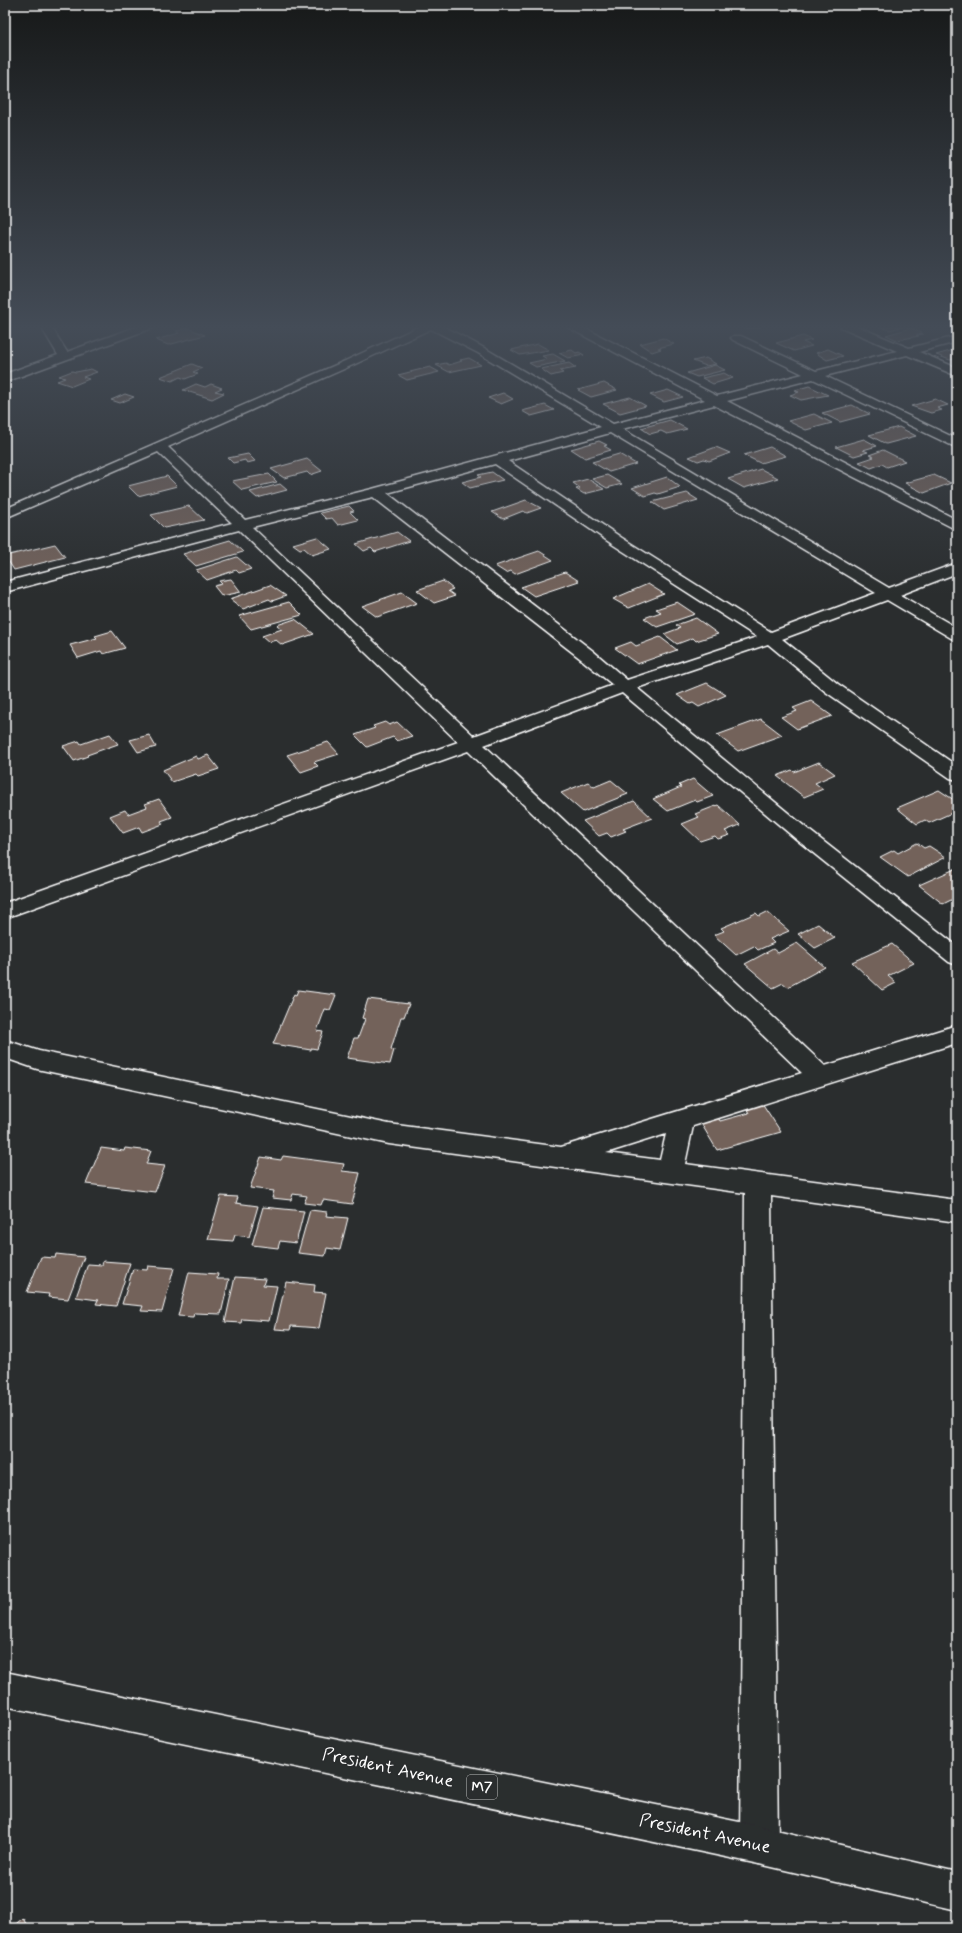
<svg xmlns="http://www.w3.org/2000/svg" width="962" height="1933" viewBox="0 0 962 1933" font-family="Mynerve,sans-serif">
<rect width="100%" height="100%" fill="#2a2d2e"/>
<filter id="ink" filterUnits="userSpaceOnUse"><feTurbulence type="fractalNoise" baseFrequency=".025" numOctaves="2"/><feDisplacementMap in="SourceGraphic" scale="8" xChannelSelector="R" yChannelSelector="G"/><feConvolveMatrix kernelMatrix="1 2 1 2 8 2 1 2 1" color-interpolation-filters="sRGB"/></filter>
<g filter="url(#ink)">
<path fill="#73625a" stroke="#fff" d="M731,325H760L757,326L760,327L748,329Z
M872,325H909L890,330Z
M188,328L205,335L168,345L156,340L179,333L176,331Z
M911,328L923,334L916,335L919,336L897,340L886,335Z
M803,336L812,340L803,342L812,346L794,351L776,343Z
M663,338L674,344L658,348L661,349L652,352L640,344Z
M538,344L549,350L520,355L511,350Z
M828,349L843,356L827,360L816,353Z
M957,349V358L950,360L936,355Z
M572,350L576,353L579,352L584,355L568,358L559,353Z
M553,354L565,361L536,367L529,363L547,359L542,356Z
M469,358L481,365L449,372L436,365L446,363L449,365L462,361L460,360Z
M706,358L716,364L706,366L693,361Z
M569,363L576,368L560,371L563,373L551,376L541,369Z
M192,364L202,368L193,372L198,374L185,379L180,377L172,381L160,377Z
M715,365L725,370L697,377L687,373Z
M430,367L439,372L407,380L398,375Z
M91,369L97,372L83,377L89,379L72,386L57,381L65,378L59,376L72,371L76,372Z
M724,373L733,378L713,384L702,378Z
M604,383L617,390L591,397L578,390Z
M196,384L205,387L211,384L222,388L215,391L224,393L212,399L183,390Z
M809,386L828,395L801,400L790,395L799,392L795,390Z
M668,390L683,397L664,402L650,395Z
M503,393L513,399L501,404L488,398Z
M125,394L134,397L120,403L111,400Z
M630,397L646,406L620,413L603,404Z
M935,399L948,405L937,408L942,410L931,413L911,406Z
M545,405L554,410L531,416L522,411Z
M852,405L870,414L840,422L822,413Z
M814,414L832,423L806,430L788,421Z
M670,420L687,429L667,434L661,431L650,434L641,428Z
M899,427L916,436L886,444L869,435Z
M864,439L877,446L863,450L868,452L854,456L836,447Z
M599,441L607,445L604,446L611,450L585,458L571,449Z
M716,447L730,453L709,461L704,459L698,461L689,457Z
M770,447L786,456L760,463L744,455Z
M883,450L905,461L887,467L882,464L871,468L859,462L874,457L869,455Z
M248,454L255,461L247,463L245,460L233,463L228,458Z
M619,454L636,464L609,472L592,462Z
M307,459L322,471L310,475L307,472L284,478L271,469Z
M761,469L778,478L744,488L728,479Z
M492,472L503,480L470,488L462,482L481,477L478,475Z
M269,474L277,482L242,490L232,481Z
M607,475L622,484L607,488L592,479Z
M934,475L951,483L924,493L905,483Z
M167,476L177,486L138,496L128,486Z
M667,477L680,487L658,494L655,493L645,496L632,488Z
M588,479L604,489L584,494L576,489L580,488L573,483Z
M280,484L287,490L257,498L250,492Z
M687,493L698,500L664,510L652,502Z
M526,500L541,508L527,513L523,511L503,519L492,512Z
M189,506L204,520L164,528L151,515Z
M349,506L354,511L350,512L358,520L338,525L332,518L326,519L320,513Z
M397,532L409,541L375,552L371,548L364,551L356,544Z
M317,537L331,549L312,555L304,548L300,549L293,544Z
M230,540L243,552L196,566L183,554Z
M55,544L65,557L14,570L5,556Z
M539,551L553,560L515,574L511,571L506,573L495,566Z
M237,557L251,569L239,573L236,570L207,580L196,570Z
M565,572L579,581L534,596L521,587Z
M231,579L241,592L222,596L214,586L222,584L219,581Z
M443,581L453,589L448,591L455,596L434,603L417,590Z
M648,584L664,594L629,608L613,599Z
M270,585L286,596L272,601L269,599L243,609L230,599Z
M402,592L417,603L377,617L362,606Z
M289,602L302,615L251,629L239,616Z
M677,602L695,614L657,627L644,618L661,612L656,609Z
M696,618L718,634L696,641L693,638L677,644L664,634L680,628L676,625Z
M295,619L314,634L282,645L276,640L269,642L262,636L282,629L277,625Z
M112,631L125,648L103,654L101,651L78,658L70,645L97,638L95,636Z
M660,637L677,650L637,664L615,648L631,642L636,646Z
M707,683L726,695L699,707L693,703L690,704L677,695Z
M811,701L832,716L797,729L781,717L797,711L793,708Z
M761,719L782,735L738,751L717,735Z
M385,722L389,725L397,722L412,736L397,741L393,737L367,747L355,735L375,728L373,726Z
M110,734L118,744L87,755L88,756L74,761L63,746L79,741L81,744Z
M149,735L156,747L138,752L130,740Z
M328,742L339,754L314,762L318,766L301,772L287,755Z
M208,755L219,769L198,776L196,774L172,782L163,770L196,756L198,759Z
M819,762L835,774L815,783L823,789L804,797L777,776L792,770L794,772Z
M693,779L713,796L697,802L695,800L668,811L653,799L681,787L679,785Z
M611,780L628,794L583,812L561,793L588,782L594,787Z
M939,790L957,802V805L951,808L956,811L929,823L925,820L917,824L897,808Z
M159,799L172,817L161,821L163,824L142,832L139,827L123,833L110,816L125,810L128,814L147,807L145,804Z
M634,801L652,818L623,829L626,831L611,837L607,833L599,836L583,821Z
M718,805L740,825L725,831L730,835L718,839L715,836L700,841L682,824L699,817L695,814Z
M917,843L924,848L929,846L946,857L908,877L880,857L894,850L898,853Z
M957,868V892L955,893L957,897L943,904L919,885Z
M767,912L789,931L770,939L774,943L758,950L754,946L736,955L714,935L724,931L721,928L756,913L759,916Z
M818,924L835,938L815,948L798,934Z
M797,943L825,967L788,987L783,983L773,988L745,964L773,949L778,953Z
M892,944L914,963L888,976L896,983L882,990L852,962Z
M298,990L336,995L330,1010L325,1009L317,1031L323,1032L317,1049L311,1048V1050L273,1044L294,994L296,995Z
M368,999L409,1004L404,1017H401L391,1049L394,1050L390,1064L347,1058L354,1038H358L365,1019L362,1018Z
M762,1103L781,1132L717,1150L699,1120L717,1115L720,1121L749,1113L746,1108Z
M101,1148L124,1151L125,1148L151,1151L146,1164L165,1166L155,1192L86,1184Z
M283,1156L344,1164L342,1171L360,1173L352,1204L323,1200L321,1205L304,1203L307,1196L293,1194L291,1200L272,1198L274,1191L250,1188L261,1157L281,1160Z
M221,1196L238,1197L236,1203L258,1206L249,1237L235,1235L233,1241L208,1239Z
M263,1207L304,1211L296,1243L280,1241L278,1248L252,1245Z
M310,1210L327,1212L326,1216L348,1218L340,1250L327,1248L325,1256L298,1253Z
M56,1254L84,1257L68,1299L48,1297L49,1294L27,1292L41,1257L55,1258Z
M103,1261L130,1263L116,1306L96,1304L98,1300L76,1297L88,1264L102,1265Z
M148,1266L174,1268L162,1312L141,1311L143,1306L122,1304L133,1269L147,1270Z
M189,1272L218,1274L217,1279H229L221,1314L194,1313L193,1317L178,1316Z
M235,1277L265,1279L263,1285L277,1286L269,1321L242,1319L241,1323L225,1322Z
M286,1282L315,1285L314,1292L326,1293L319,1328L291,1326L290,1330L275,1329Z
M23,1918L28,1928H11Z"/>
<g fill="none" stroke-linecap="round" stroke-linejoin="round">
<defs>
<path id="minor" d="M40,325H50L67,352L141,325H156L155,327L5,382V374L58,355Z
M422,325H441L486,349L613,424L705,400L567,327L566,325H579L717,396L803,374L733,340L731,338L733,336H741L816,371L897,351L841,327L840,325H854L909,348L957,336V342L919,352L957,368V376L907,355L825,376L957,439V448L813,379L727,401L957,520V530L714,405L622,429L889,588L957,563V573L900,595L957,628V640L951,638L887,600L782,639L838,684L957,766V780L950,778L826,692L768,644L637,688L810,831L957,946V965L949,962L796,839L622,693L484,745L825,1066L957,1025V1043L693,1126L685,1164L957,1200V1222L771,1196L778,1845L772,1858L759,1864L746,1858L740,1845L745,1193L389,1144L37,1069L5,1058V1040L39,1051L389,1124L561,1147L802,1073L468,751L5,918V903L458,742L239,530L5,592V582L232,523L158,452L5,518V509L345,361ZM431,329L478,353L601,427L372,489L245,520L168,447L353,365ZM610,433L876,593L771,632L622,538L508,461ZM495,464L612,544L757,637L627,680L593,651L387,493ZM373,497L581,659L613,685L474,736L252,527ZM666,1134L660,1160L606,1153Z"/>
<path id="primary" d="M5,1672L759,1826L957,1872V1910L759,1864L5,1706Z"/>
</defs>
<use href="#minor" stroke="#fff" stroke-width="3"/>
<use href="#primary" stroke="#fff" stroke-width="3"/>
<use href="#minor" fill="#2a2d2e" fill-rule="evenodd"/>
<use href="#primary" fill="#2a2d2e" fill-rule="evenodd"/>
</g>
</g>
<linearGradient id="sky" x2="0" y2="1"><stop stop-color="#171919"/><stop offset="0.55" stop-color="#444c57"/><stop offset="1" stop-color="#444c57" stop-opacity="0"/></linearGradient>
<rect width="962" height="595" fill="url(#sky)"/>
<g text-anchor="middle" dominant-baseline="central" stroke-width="3.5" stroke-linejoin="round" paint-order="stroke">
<rect fill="#2a2d2e" stroke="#bfc0c0" stroke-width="1" x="467" y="1775" width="30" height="24" rx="3"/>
<g font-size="14" font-weight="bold" fill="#fff">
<text x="482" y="1787">M7</text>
</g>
<g font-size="18" fill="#fff" stroke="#2a2d2e">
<text transform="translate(388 1768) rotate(12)">President Avenue</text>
<text transform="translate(705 1834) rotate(12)">President Avenue</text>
</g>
</g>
<rect width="962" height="1933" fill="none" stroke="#2a2d2e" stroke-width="20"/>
<rect x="10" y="10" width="942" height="1913" fill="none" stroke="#fff" stroke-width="1.5" filter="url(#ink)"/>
</svg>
